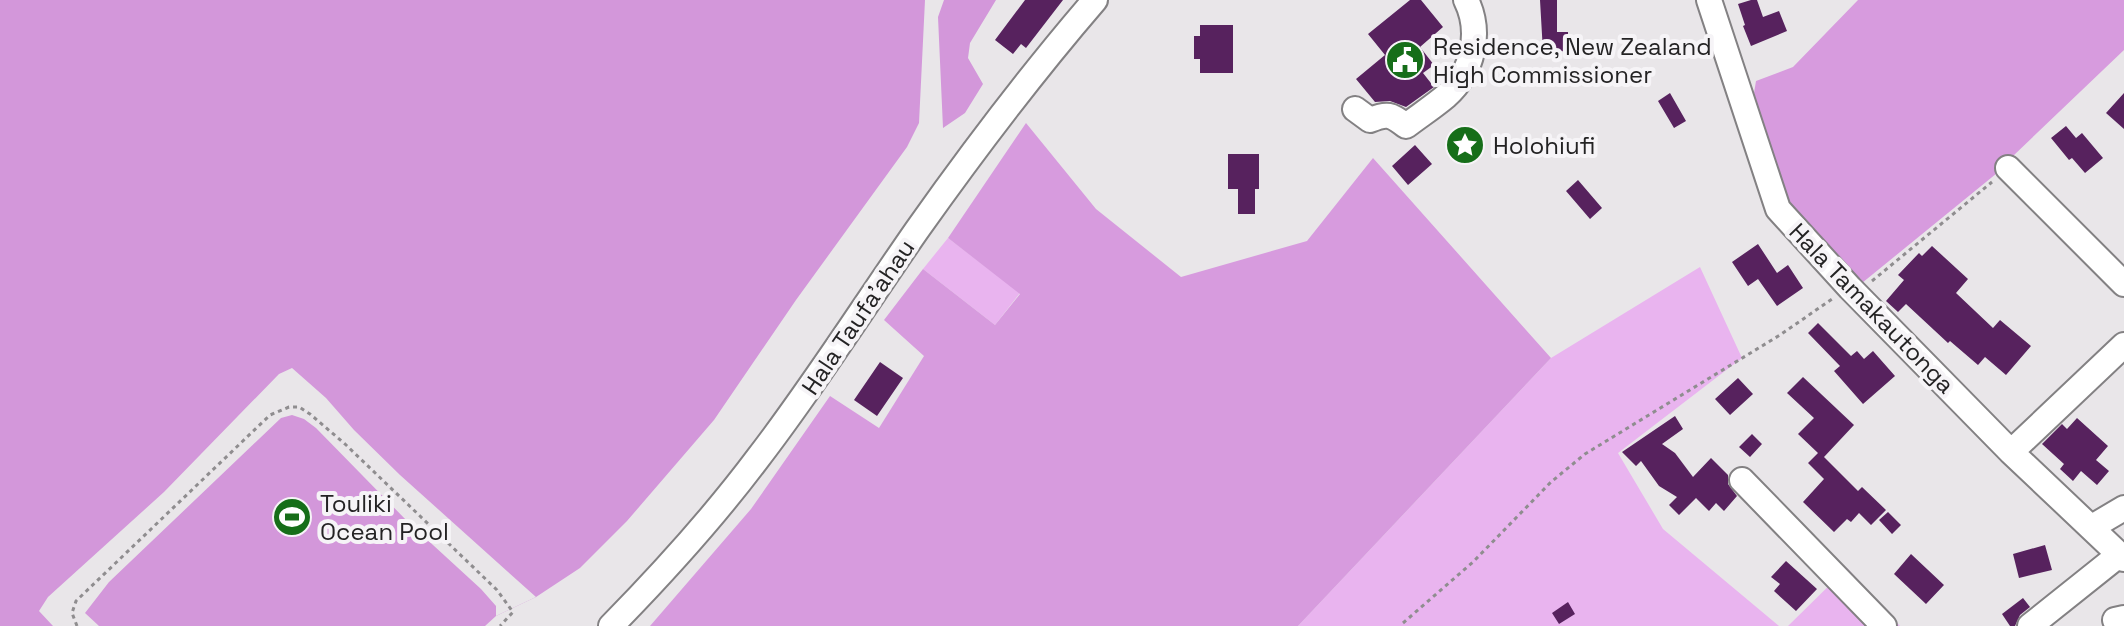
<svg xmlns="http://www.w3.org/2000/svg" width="2124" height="626" viewBox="0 0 2124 626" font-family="'Space Grotesk',sans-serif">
<rect width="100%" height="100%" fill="#e9e6e9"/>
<path fill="#e9b4ef" d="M948,238L1020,293L995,325L923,269Z
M1700,267L1742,358L1618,453L1663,529L1779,626H1298L1551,358Z
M1847,568L1900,626H1788Z"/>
<path fill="#d79bde" d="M1858,0H2124V50L2013,156L2002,169L1862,283L1791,204L1781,186L1754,93L1756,81L1793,67Z
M1026,123L1096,209L1181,277L1307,241L1373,158L1551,358L1298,626H650L751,509L830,396L879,428L924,356L884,320L923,269L995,325L1020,294L948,238Z"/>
<path fill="#d397da" d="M0,0H925L919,123L907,147L796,300L714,420L627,521L580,568L536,597L496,616L485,626H0Z
M944,0H996L970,43L968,58L983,84L965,113L943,128L938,17Z"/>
<path fill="#e9e6e9" d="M292,368L326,398L354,430L400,475L536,597L496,616V606L481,589L409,523L316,428L304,419L292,415L281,418L109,582L85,613L99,626H53L39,611L48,597L164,492L279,374Z"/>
<path fill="#57225e" d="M1025,0H1063L1026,48L1021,44L1013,54L995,40Z
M1410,0H1421L1443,27L1420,47L1434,65L1423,73L1434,87L1406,107L1390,101L1375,102L1356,79L1385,55L1368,34Z
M1540,0H1557V32H1568V51L1543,52Z
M1751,0H1757L1763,17L1779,11L1787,31L1751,46L1743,26L1745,25L1738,4Z
M1200,25H1233V73H1200V59H1194V36H1200Z
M1670,93L1686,121L1674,128L1658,101Z
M2124,93V129L2106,113Z
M2066,126L2076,138L2082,133L2103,158L2085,173L2072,158L2069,160L2051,138Z
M1415,145L1432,164L1408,185L1392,166Z
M1228,154H1259V189H1255V214H1238V189H1228Z
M1578,180L1602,208L1590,219L1566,191Z
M1758,244L1777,273L1788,265L1803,288L1777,306L1758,279L1748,286L1732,262Z
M1932,246L1968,279L1956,293L1993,328L2000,320L2031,346L2006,375L1985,357L1978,365L1950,341L1948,343L1906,304L1898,312L1886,301L1904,280L1898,275L1919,253L1922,256Z
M1818,323L1851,356L1857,351L1864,359L1873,351L1895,376L1863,404L1834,371L1840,366L1808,333Z
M880,362L903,378L877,416L854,400Z
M1803,377L1854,425L1824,457L1858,491L1862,487L1886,510L1871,525L1859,513L1851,522L1847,519L1834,532L1803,502L1824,479L1808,463L1818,453L1798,434L1814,418L1787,393Z
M1738,378L1753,394L1730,415L1715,399Z
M1675,416L1683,429L1662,444L1675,453L1693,477L1711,458L1728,475V484L1737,496L1724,511L1716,503L1709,511L1696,498L1679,515L1669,505L1677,497L1659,486L1641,461L1636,466L1622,452Z
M2077,418L2108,446L2096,460L2109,471L2097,485L2081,471L2073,481L2060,469L2064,464L2042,444L2062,424L2067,429Z
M1752,434L1762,444L1750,457L1739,447Z
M1888,512L1901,525L1892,534L1879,520Z
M2045,545L2052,570L2019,578L2013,554Z
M1911,554L1944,585L1926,604L1894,574Z
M1786,561L1817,589L1796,611L1774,591L1780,584L1771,577Z
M2023,598L2030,607L2020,615L2015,626H2010L2002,614Z
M1568,602L1575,614L1559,624L1552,613Z"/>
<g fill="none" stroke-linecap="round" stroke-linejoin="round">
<defs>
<path id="minor" d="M1709,0L1778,209L1850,288L2011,452L2124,559
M1355,109L1370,120C1387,113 1391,114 1406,126C1419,116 1433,107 1446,96C1473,72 1482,32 1466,0
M2008,168L2124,284
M2011,452L2124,345
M1742,480L1884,626
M2092,527L2124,508
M2115,620L2124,618
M611,626C663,573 713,518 758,458C815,384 864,306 917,230C973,151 1032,73 1095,0
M2030,626L2119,555"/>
</defs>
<use href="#minor" stroke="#838183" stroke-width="28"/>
<path stroke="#8f8d8f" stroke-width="3" stroke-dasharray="4 4" stroke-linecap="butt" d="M1872,281L1992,182
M1403,623L1473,562L1551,482L1585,454L1780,335L1832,299
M77,626L72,613L76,601L270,415L289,407H299L310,414L345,444L497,590L513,612L500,626"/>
<use href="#minor" stroke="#fff" stroke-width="24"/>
</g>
<defs>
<symbol id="civic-disc" viewBox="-11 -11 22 22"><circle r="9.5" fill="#166e19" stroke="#f6f4f7"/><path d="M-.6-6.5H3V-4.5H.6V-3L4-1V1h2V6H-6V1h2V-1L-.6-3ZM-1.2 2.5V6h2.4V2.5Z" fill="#fff"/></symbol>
<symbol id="sight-disc" viewBox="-11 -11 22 22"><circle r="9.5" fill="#166e19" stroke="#f6f4f7"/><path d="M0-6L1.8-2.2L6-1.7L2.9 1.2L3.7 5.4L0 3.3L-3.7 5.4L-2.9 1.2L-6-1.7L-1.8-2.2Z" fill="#fff"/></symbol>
<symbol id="stadium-disc" viewBox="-11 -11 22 22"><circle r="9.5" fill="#166e19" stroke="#f6f4f7"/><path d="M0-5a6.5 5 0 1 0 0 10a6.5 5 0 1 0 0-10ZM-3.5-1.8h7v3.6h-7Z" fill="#fff"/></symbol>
</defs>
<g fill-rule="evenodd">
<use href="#civic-disc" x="1383" y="38" width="44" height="44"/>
<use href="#sight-disc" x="1443" y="123" width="44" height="44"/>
<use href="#stadium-disc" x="270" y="495" width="44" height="44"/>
</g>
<g text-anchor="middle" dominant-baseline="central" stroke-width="8" stroke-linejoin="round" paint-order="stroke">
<g font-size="24" fill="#242324" stroke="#f6f4f7" text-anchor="start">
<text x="1433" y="46">Residence, New Zealand<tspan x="1433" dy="28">High Commissioner</tspan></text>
<text x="1493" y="145">Holohiufi</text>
<text x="320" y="503">Touliki<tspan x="320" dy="28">Ocean Pool</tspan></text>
</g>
<g font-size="24" fill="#242324" stroke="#f6f4f7">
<text transform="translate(1872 308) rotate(46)">Hala Tamakautonga</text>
<text transform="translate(858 317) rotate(-56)">Hala Taufa'ahau</text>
</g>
</g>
</svg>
